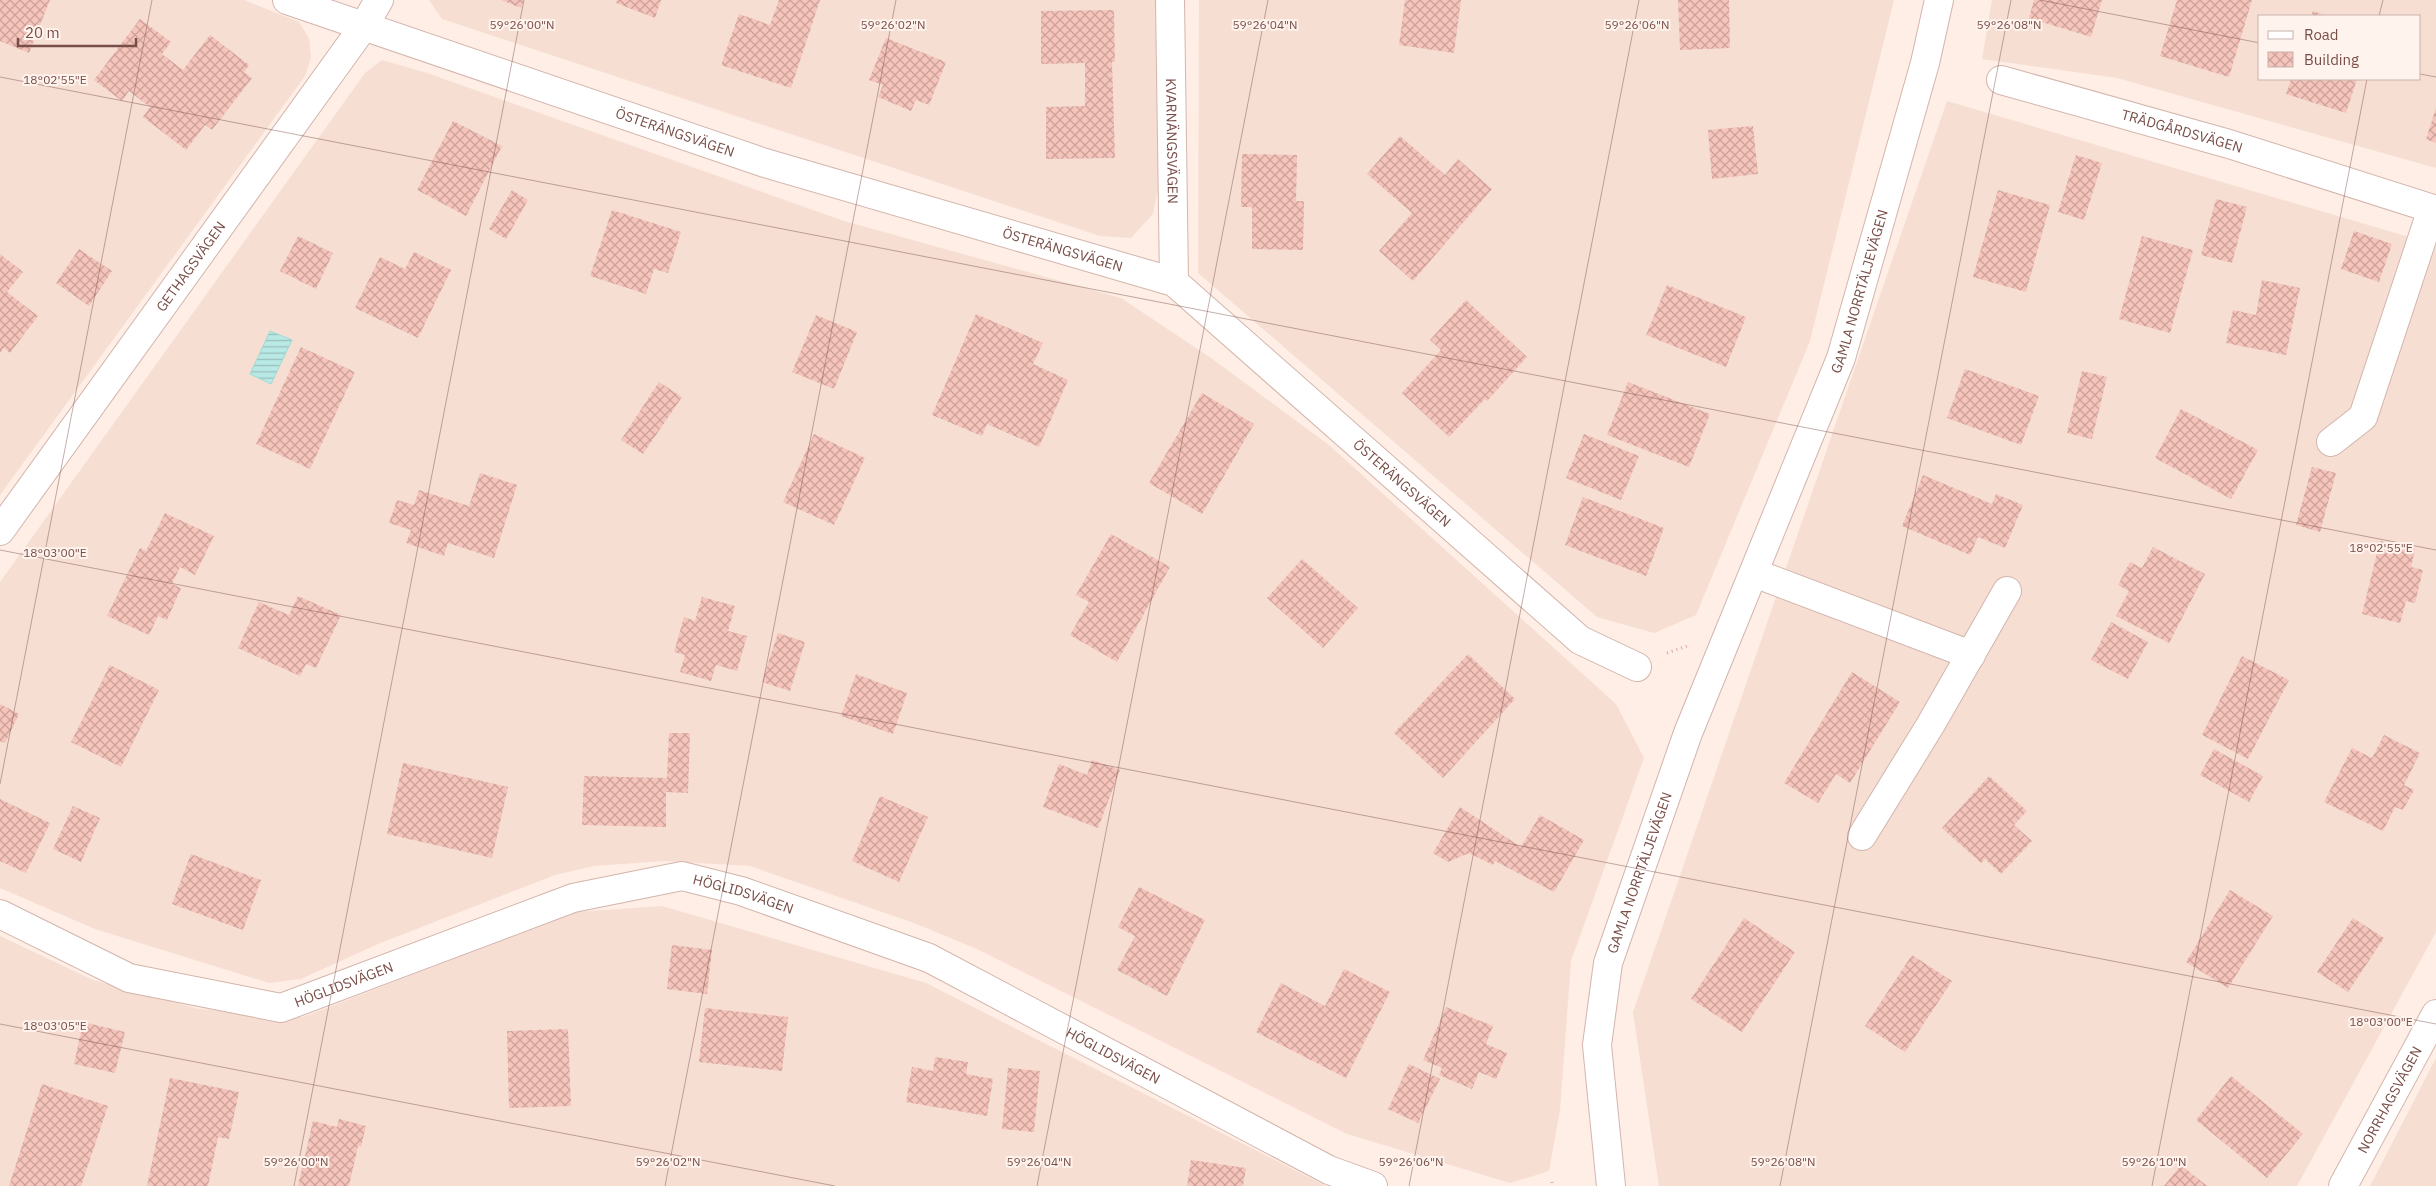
<svg xmlns="http://www.w3.org/2000/svg" width="2436" height="1186" viewBox="0 0 2436 1186" font-family="'IBM Plex Sans',sans-serif">
<defs>
<pattern id="water-rules" width="6" height="5" patternUnits="userSpaceOnUse" patternTransform="scale(1.25)"><rect width="6" height="5" fill="#b8e9e4"/><path d="M0 2.5h6" fill="none" stroke="#9abfbb"/></pattern>
<pattern id="building-cross-hatch" width="8" height="8" patternUnits="userSpaceOnUse" patternTransform="scale(1.25)"><rect width="8" height="8" fill="#f5c4bb"/><path d="M0 0l8 8M0 8l8-8" fill="none" stroke="#cba19a"/></pattern>
</defs>
<rect width="100%" height="100%" fill="#feeee5"/>
<path fill="#f6ded3" fill-rule="evenodd" d="M0,0H244L299,22L309,38L311,58L305,76L0,495Z
M429,0H1158L1160,178L1153,214L1131,238L1100,236L442,19Z
M1199,0H1894L1810,341L1696,615L1654,633L1597,617L1198,273Z
M1992,0H2436V168L2117,78L1982,59ZM2260,16H2420V79H2260Z
M382,60L427,73L844,221L1121,298L1211,358L1329,445L1616,704L1644,758L1571,961L1560,1110L1549,1171L1510,1183L1347,1134L977,949L914,923L750,866L664,861L594,866L555,875L378,944L301,979L269,983L95,929L0,888V582L365,73Z
M1947,101L2436,245V932L2297,1186H1659L1633,1012Z
M662,906L926,983L1326,1186H0V936L93,980L199,1009L303,1017L575,912Z
M2436,1058V1186H2370Z"/>
<path fill="url(#water-rules)" stroke="#9ddbd6" d="M270,331L292,340L271,384L250,374Z"/>
<path fill="url(#building-cross-hatch)" d="M0,0H50L29,53L0,41Z
M501,0H524L521,8Z
M617,0H661L655,18L616,3Z
M779,0H820L791,88L721,65L739,14L770,25Z
M1405,0H1461L1454,53L1399,45Z
M1678,0H1729L1730,48L1680,50Z
M2034,0H2102L2091,37L2029,18Z
M2177,0H2252L2229,77L2160,56Z
M1114,10L1115,62H1112L1115,158L1046,159V107L1085,106V63L1041,64V11Z
M2313,11L2327,16H2311Z
M140,19L171,42L162,54L183,70L210,35L249,65L244,72L252,78L212,130L205,125L186,150L143,117L150,107L129,91L122,101L94,80Z
M886,38L946,62L929,105L916,100L911,111L878,97L883,85L869,80Z
M2291,79H2357L2346,113L2286,94Z
M2436,108V143L2426,139Z
M453,121L502,146L466,216L417,190Z
M1753,126L1758,174L1712,179L1708,130Z
M1400,136L1445,175L1458,159L1492,189L1413,281L1379,251L1412,213L1367,174Z
M1242,154L1297,155L1296,201H1304L1303,250L1252,249V207H1241Z
M2076,155L2102,163L2084,220L2058,212Z
M512,190L528,200L506,239L489,229Z
M1998,190L2050,205L2026,292L1973,277Z
M2216,199L2247,207L2232,263L2201,255Z
M612,210L681,232L668,273L654,269L646,294L590,276Z
M2354,231L2392,244L2379,282L2341,269Z
M298,236L333,253L316,289L280,271Z
M2142,236L2193,250L2170,333L2119,319Z
M79,249L112,271L89,306L56,283Z
M414,252L451,270L418,338L355,308L380,257L405,269Z
M0,254L23,272L7,292L38,316L10,353L4,348L0,353Z
M2262,280L2300,288L2286,355L2226,343L2233,310L2256,315Z
M1667,285L1746,317L1726,367L1646,335Z
M1466,300L1527,357L1487,401L1485,399L1449,437L1402,393L1441,350L1430,340Z
M976,314L1043,343L1033,364L1068,380L1039,447L987,424L982,436L932,415Z
M816,315L857,332L834,389L792,372Z
M301,347L355,372L310,469L256,444Z
M1965,369L2039,396L2021,445L1947,418Z
M2082,371L2107,377L2092,439L2067,433Z
M659,382L682,397L643,454L621,440Z
M1628,382L1710,414L1689,467L1607,435Z
M1202,393L1254,424L1202,514L1149,483Z
M2181,409L2258,450L2231,499L2155,458Z
M814,434L865,458L834,525L783,502Z
M1584,434L1639,456L1621,500L1566,478Z
M2312,467L2336,473L2320,532L2296,525Z
M480,473L517,485L494,558L448,543L444,556L406,543L411,530L389,523L397,500L414,505L419,490L469,506Z
M1923,475L1992,504L1996,494L2023,505L2005,548L1978,537L1970,555L1902,526Z
M1583,497L1664,528L1646,576L1565,545Z
M165,513L214,536L195,575L180,567L172,584L181,588L167,620L158,616L149,635L107,616L140,548L146,551Z
M1111,534L1170,567L1117,662L1070,635L1089,602L1076,595Z
M2380,541L2415,549L2411,567L2423,570L2415,603L2406,601L2400,623L2362,614Z
M2153,547L2205,574L2169,643L2116,616L2129,591L2118,585L2130,562L2142,568Z
M1302,559L1358,608L1323,648L1267,598Z
M298,596L341,615L316,668L306,664L300,676L238,648L259,602L289,615Z
M702,597L735,606L728,631L747,636L737,671L716,665L711,681L680,672L685,655L674,652L684,617L695,621Z
M2111,622L2148,642L2128,679L2091,660Z
M778,633L805,642L790,691L762,682Z
M1468,654L1515,699L1443,778L1394,733Z
M2242,656L2289,680L2248,759L2202,735Z
M110,665L159,690L121,767L71,742Z
M1852,672L1900,702L1850,783L1836,774L1818,803L1784,783Z
M856,674L907,693L893,734L841,716Z
M0,704L19,714L5,743L0,741Z
M669,733H690L688,793L666,792V827L582,825L584,776L667,778Z
M2384,735L2420,753L2404,785L2414,790L2403,810L2395,807L2383,831L2324,802L2352,748L2372,758Z
M2214,749L2263,776L2249,802L2200,775Z
M1092,760L1120,770L1098,828L1043,807L1059,764L1087,775Z
M403,763L508,787L492,858L387,834Z
M1989,776L2027,811L2014,825L2032,841L2001,874L1985,859L1981,863L1942,828Z
M880,796L928,817L899,882L852,861Z
M0,799L50,823L26,873L0,861Z
M73,806L100,818L81,862L53,849Z
M1460,807L1521,847L1540,815L1584,840L1554,892L1495,861L1493,865L1469,853L1448,862L1433,853Z
M191,854L261,880L243,930L172,904Z
M1139,887L1205,920L1167,996L1117,970L1135,936L1118,927Z
M2230,890L2273,916L2228,988L2186,962Z
M1744,918L1795,952L1742,1032L1691,999Z
M2353,918L2384,938L2348,992L2317,972Z
M672,945L712,950L707,994L667,989Z
M1912,955L1952,981L1905,1052L1865,1026Z
M1344,969L1390,992L1346,1078L1256,1032L1281,983L1325,1006Z
M1446,1007L1493,1026L1486,1044L1507,1053L1496,1079L1479,1072L1472,1089L1439,1075L1442,1068L1423,1060Z
M705,1008L788,1017L782,1071L699,1062Z
M83,1022L125,1032L115,1073L74,1064Z
M568,1029L571,1106L509,1108L507,1031Z
M935,1057L968,1062L966,1074L993,1079L987,1116L906,1102L912,1067L933,1071Z
M1409,1064L1440,1079L1418,1123L1388,1109Z
M1008,1068L1040,1071L1034,1132L1002,1129Z
M2231,1076L2303,1134L2267,1178L2196,1120Z
M170,1078L239,1092L229,1139L218,1137L208,1186H147Z
M42,1084L108,1106L81,1186H9Z
M339,1119L366,1126L361,1147L358,1146L349,1186H298L313,1121L337,1127Z
M1191,1160L1246,1168L1243,1186H1187Z
M2181,1165L2207,1186H2164Z"/>
<g fill="none" stroke-linecap="round" stroke-linejoin="round">
<defs>
<g id="minor">
<path id="s1" d="M287,0L765,163L1174,282L1580,640L1637,667"/>
<path id="s2" d="M1170,0L1174,282"/>
<path id="s3" d="M2001,80L2229,144L2436,210"/>
<path d="M2331,442L2363,417L2432,209"/>
<path id="s4" d="M0,531L364,26L379,0"/>
<path d="M1754,573L1971,655"/>
<path d="M1862,836L1931,724L2007,591"/>
<path id="s5" d="M0,914L129,978L281,1008L573,898L682,876L741,891L929,958L1329,1170L1373,1186"/>
<path id="s6" d="M1611,1186L1597,1045L1608,963L1688,733L1841,358L1925,63L1939,0"/>
<path id="s7" d="M2343,1186L2436,1014"/>
</g>
</defs>
<use href="#minor" stroke="#d3b5ac" stroke-width="30"/>
<path stroke="#daa69d" stroke-width="3" stroke-dasharray="1 4" stroke-linecap="butt" d="M1667,653L1687,646
M1552,1182L1553,1186"/>
<use href="#minor" stroke="#fff" stroke-width="28"/>
</g>
<path fill="none" stroke="#794e48" stroke-width="1" stroke-opacity="0.45" d="M2040,0L2260,43M2379,16L2383,0M2420,74L2436,77M0,77L2436,550M0,550L2436,1024M0,784L152,0M0,1024L835,1186M294,1186L524,0M665,1186L896,0M1037,1186L1268,0M1409,1186L1639,0M1780,1186L2011,0M2152,1186L2367,79"/>
<g text-anchor="middle" dominant-baseline="central" stroke-width="4" stroke-linejoin="round" paint-order="stroke">
<g font-size="14" fill="#794e48" stroke="#fff3ed">
<text stroke="none"><textPath href="#s3" startOffset="188">TRÄDGÅRDSVÄGEN</textPath></text>
<text stroke="none"><textPath href="#s1" startOffset="410">ÖSTERÄNGSVÄGEN</textPath></text>
<text stroke="none"><textPath href="#s2" startOffset="141">KVARNÄNGSVÄGEN</textPath></text>
<text stroke="none"><textPath href="#s1" startOffset="815">ÖSTERÄNGSVÄGEN</textPath></text>
<text stroke="none"><textPath href="#s4" startOffset="326">GETHAGSVÄGEN</textPath></text>
<text stroke="none"><textPath href="#s6" startOffset="942">GAMLA NORRTÄLJEVÄGEN</textPath></text>
<text stroke="none"><textPath href="#s1" startOffset="1235">ÖSTERÄNGSVÄGEN</textPath></text>
<text stroke="none"><textPath href="#s6" startOffset="320">GAMLA NORRTÄLJEVÄGEN</textPath></text>
<text stroke="none"><textPath href="#s5" startOffset="786">HÖGLIDSVÄGEN</textPath></text>
<text stroke="none"><textPath href="#s5" startOffset="366">HÖGLIDSVÄGEN</textPath></text>
<text stroke="none"><textPath href="#s5" startOffset="1191">HÖGLIDSVÄGEN</textPath></text>
<text stroke="none"><textPath href="#s7" startOffset="98">NORRHAGSVÄGEN</textPath></text>
</g>
</g>
<g font-size="12" text-anchor="middle" fill="#794e48" stroke="#fff3ed" stroke-width="4" stroke-linejoin="round" paint-order="stroke">
<text x="522" y="29">59°26'00"N</text>
<text x="893" y="29">59°26'02"N</text>
<text x="1265" y="29">59°26'04"N</text>
<text x="1637" y="29">59°26'06"N</text>
<text x="2009" y="29">59°26'08"N</text>
<text x="55" y="84">18°02'55"E</text>
<text x="2381" y="552">18°02'55"E</text>
<text x="55" y="557">18°03'00"E</text>
<text x="2381" y="1026">18°03'00"E</text>
<text x="55" y="1030">18°03'05"E</text>
<text x="296" y="1166">59°26'00"N</text>
<text x="668" y="1166">59°26'02"N</text>
<text x="1039" y="1166">59°26'04"N</text>
<text x="1411" y="1166">59°26'06"N</text>
<text x="1783" y="1166">59°26'08"N</text>
<text x="2154" y="1166">59°26'10"N</text>
</g>
<rect x="2258" y="15" width="162" height="65" fill="#fff3ed" stroke="#c9b1ab"/>
<rect x="2268" y="31" width="25" height="8" fill="#ffffff" stroke="#c9b1ab"/>
<text x="2304" y="40" font-size="15" fill="#794e48">Road</text>
<rect x="2268" y="52" width="25" height="15" fill="url(#building-cross-hatch)" stroke="#c9b1ab"/>
<text x="2304" y="65" font-size="15" fill="#794e48">Building</text>
<path d="M18 38v8h118v-8" fill="none" stroke="#794e48" stroke-width="2.5"/>
<text x="25" y="38" font-size="15" fill="#794e48" stroke="#fff3ed" stroke-width="4" paint-order="stroke">20 m</text>
</svg>
